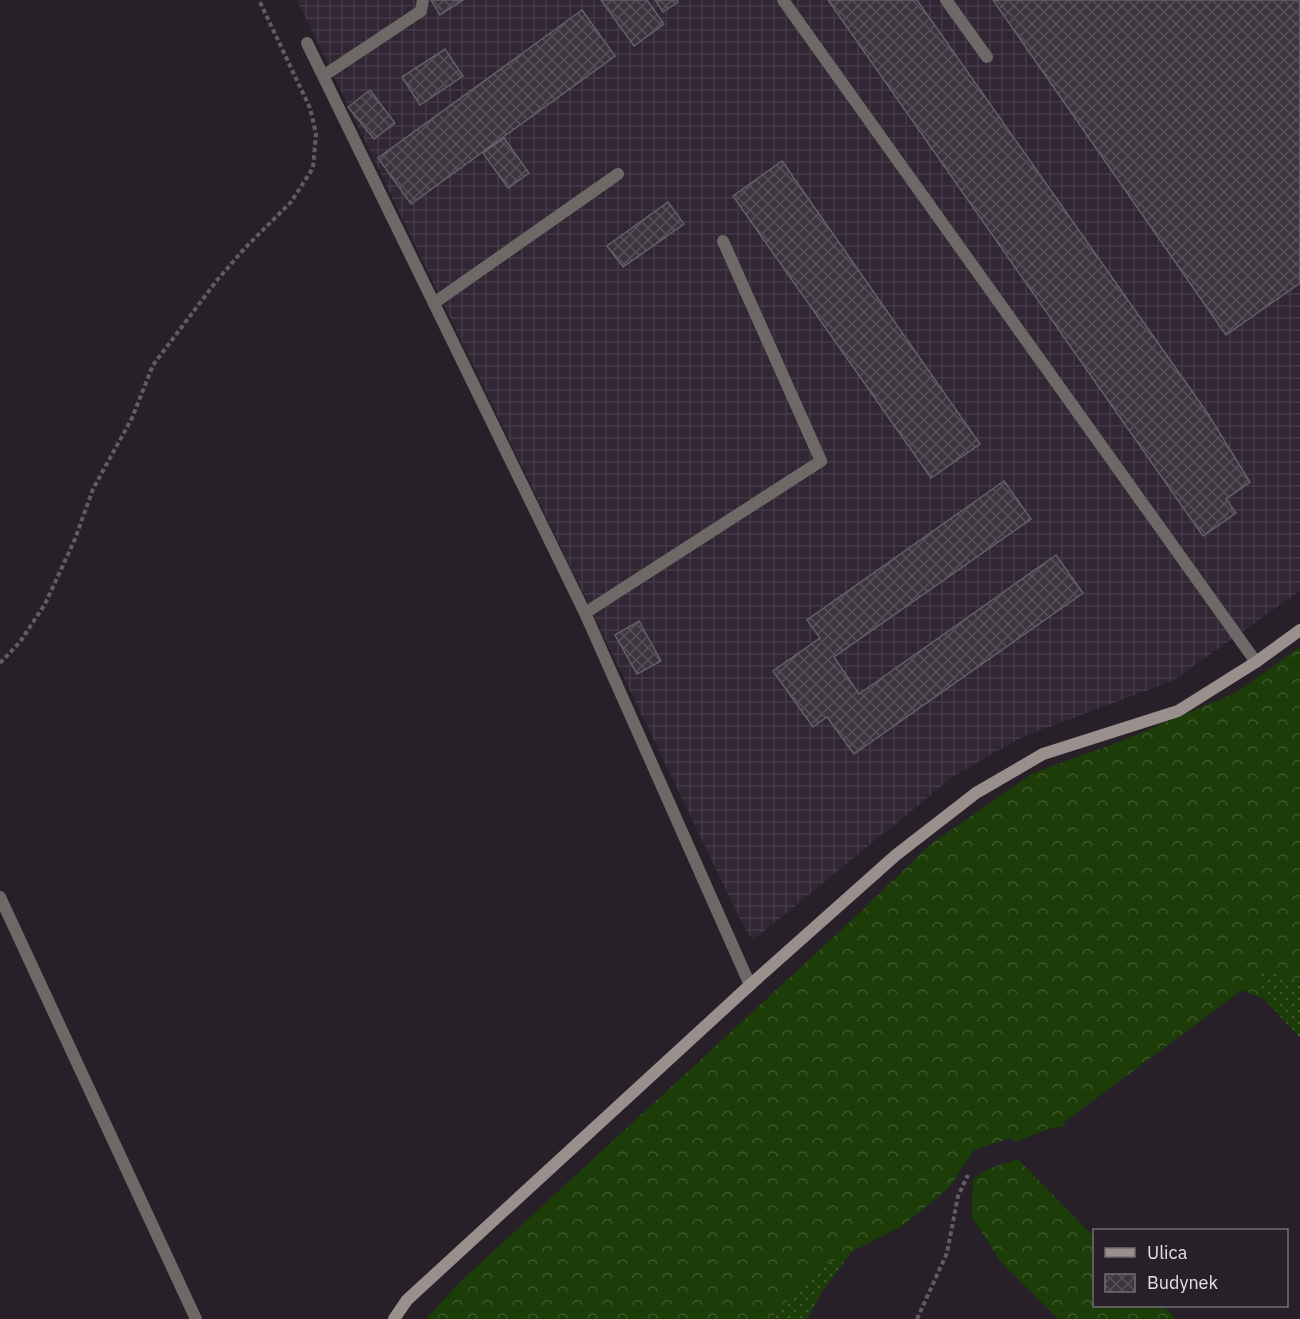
<svg xmlns="http://www.w3.org/2000/svg" width="1300" height="1319" viewBox="0 0 1300 1319" font-family="'IBM Plex Sans',sans-serif">
<defs>
<pattern id="industrial-grid" width="8" height="8" patternUnits="userSpaceOnUse" patternTransform="scale(1.5)"><rect width="8" height="8" fill="#312634"/><path d="M0 4h8M4 0v8" fill="none" stroke="#453b48"/></pattern>
<pattern id="grass-dots" width="8" height="8" patternUnits="userSpaceOnUse" patternTransform="scale(1.5)"><rect width="8" height="8" fill="#1c3c08"/><path d="M2 2h.1M6 6h.1" fill="none" stroke="#3d582c" stroke-width="1.8" stroke-linecap="round"/></pattern>
<pattern id="forest-crowns" width="20" height="18" patternUnits="userSpaceOnUse" patternTransform="scale(1.5)"><rect width="20" height="18" fill="#1c3c08"/><path d="M2 6a3 3 0 1 1 6 0M12 15a3 3 0 1 1 6 0" fill="none" stroke="#3d582c"/></pattern>
<pattern id="building-cross-hatch" width="8" height="8" patternUnits="userSpaceOnUse" patternTransform="scale(1.5)"><rect width="8" height="8" fill="#3b353e"/><path d="M0 0l8 8M0 8l8-8" fill="none" stroke="#57525a"/></pattern>
</defs>
<rect width="100%" height="100%" fill="#272029"/>
<path fill="url(#industrial-grid)" d="M297,0H1300V591L1172,681L1022,737L954,776L753,940L744,927Z"/>
<path fill="url(#grass-dots)" d="M1257,970L1278,974L1300,983V1038L1264,999Z
M853,1250L822,1292L807,1319H770L814,1271Z"/>
<path fill="url(#forest-crowns)" d="M1300,647V983L1278,974L1257,970L1264,999L1242,990L1063,1123L1065,1126L1048,1129L1016,1142L1011,1138L974,1150L949,1188L902,1226L814,1271L770,1319H426L460,1282L854,918L931,844L1033,773L1119,742L1237,692Z
M1018,1159L1094,1237V1306H1163L1176,1319H1058L1001,1262L972,1217L973,1180L985,1170Z"/>
<path fill="url(#building-cross-hatch)" stroke="#665f69" stroke-width="1.5" d="M431,0H463L440,15Z
M601,0H647L664,24L634,46Z
M655,0H677L678,2L663,12Z
M828,0H917L1208,414L1250,482L1226,499L1236,513L1203,536Z
M993,0H1300V283L1226,335Z
M582,10L615,56L411,204L378,158Z
M445,49L463,76L420,105L402,77Z
M370,90L395,123L374,139L348,107Z
M504,138L529,173L508,188L483,153Z
M782,161L980,444L931,478L733,196Z
M668,202L684,224L623,267L607,246Z
M1004,481L1031,519L834,657L859,694L1056,555L1083,593L854,754L827,717L813,727L773,671L820,638L807,620Z
M639,621L661,661L637,674L615,635Z"/>
<g fill="none" stroke-linecap="round" stroke-linejoin="round">
<path stroke="#625b63" stroke-width="4" stroke-dasharray="4.5 3" stroke-linecap="butt" d="M0,663L20,642L45,604L75,539L93,489L132,418L153,365L218,279L245,248L291,202L313,168L316,134L310,108L259,0
M917,1319L947,1253L958,1196L968,1175"/>
<path stroke="#6e6866" stroke-width="12" d="M783,0L1256,662
M946,0L987,57
M307,43L585,613L750,985
M323,76L421,11L423,0
M434,303L618,174
M585,613L821,461L723,241
M0,897L196,1319"/>
<path stroke="#998f8c" stroke-width="12" d="M394,1319L407,1300L750,985L896,855L976,793L1043,754L1178,711L1256,662L1300,630"/>
</g>
<rect x="1093" y="1229" width="195" height="78" fill="#272029" stroke="#736c74" stroke-width="1.5"/>
<rect x="1105" y="1248" width="30" height="9" fill="#998f8c" stroke="#736c74" stroke-width="1.5"/>
<text x="1147" y="1259" font-size="18" fill="#e4dfe5">Ulica</text>
<rect x="1105" y="1274" width="30" height="18" fill="url(#building-cross-hatch)" stroke="#736c74" stroke-width="1.5"/>
<text x="1147" y="1289" font-size="18" fill="#e4dfe5">Budynek</text>
</svg>
